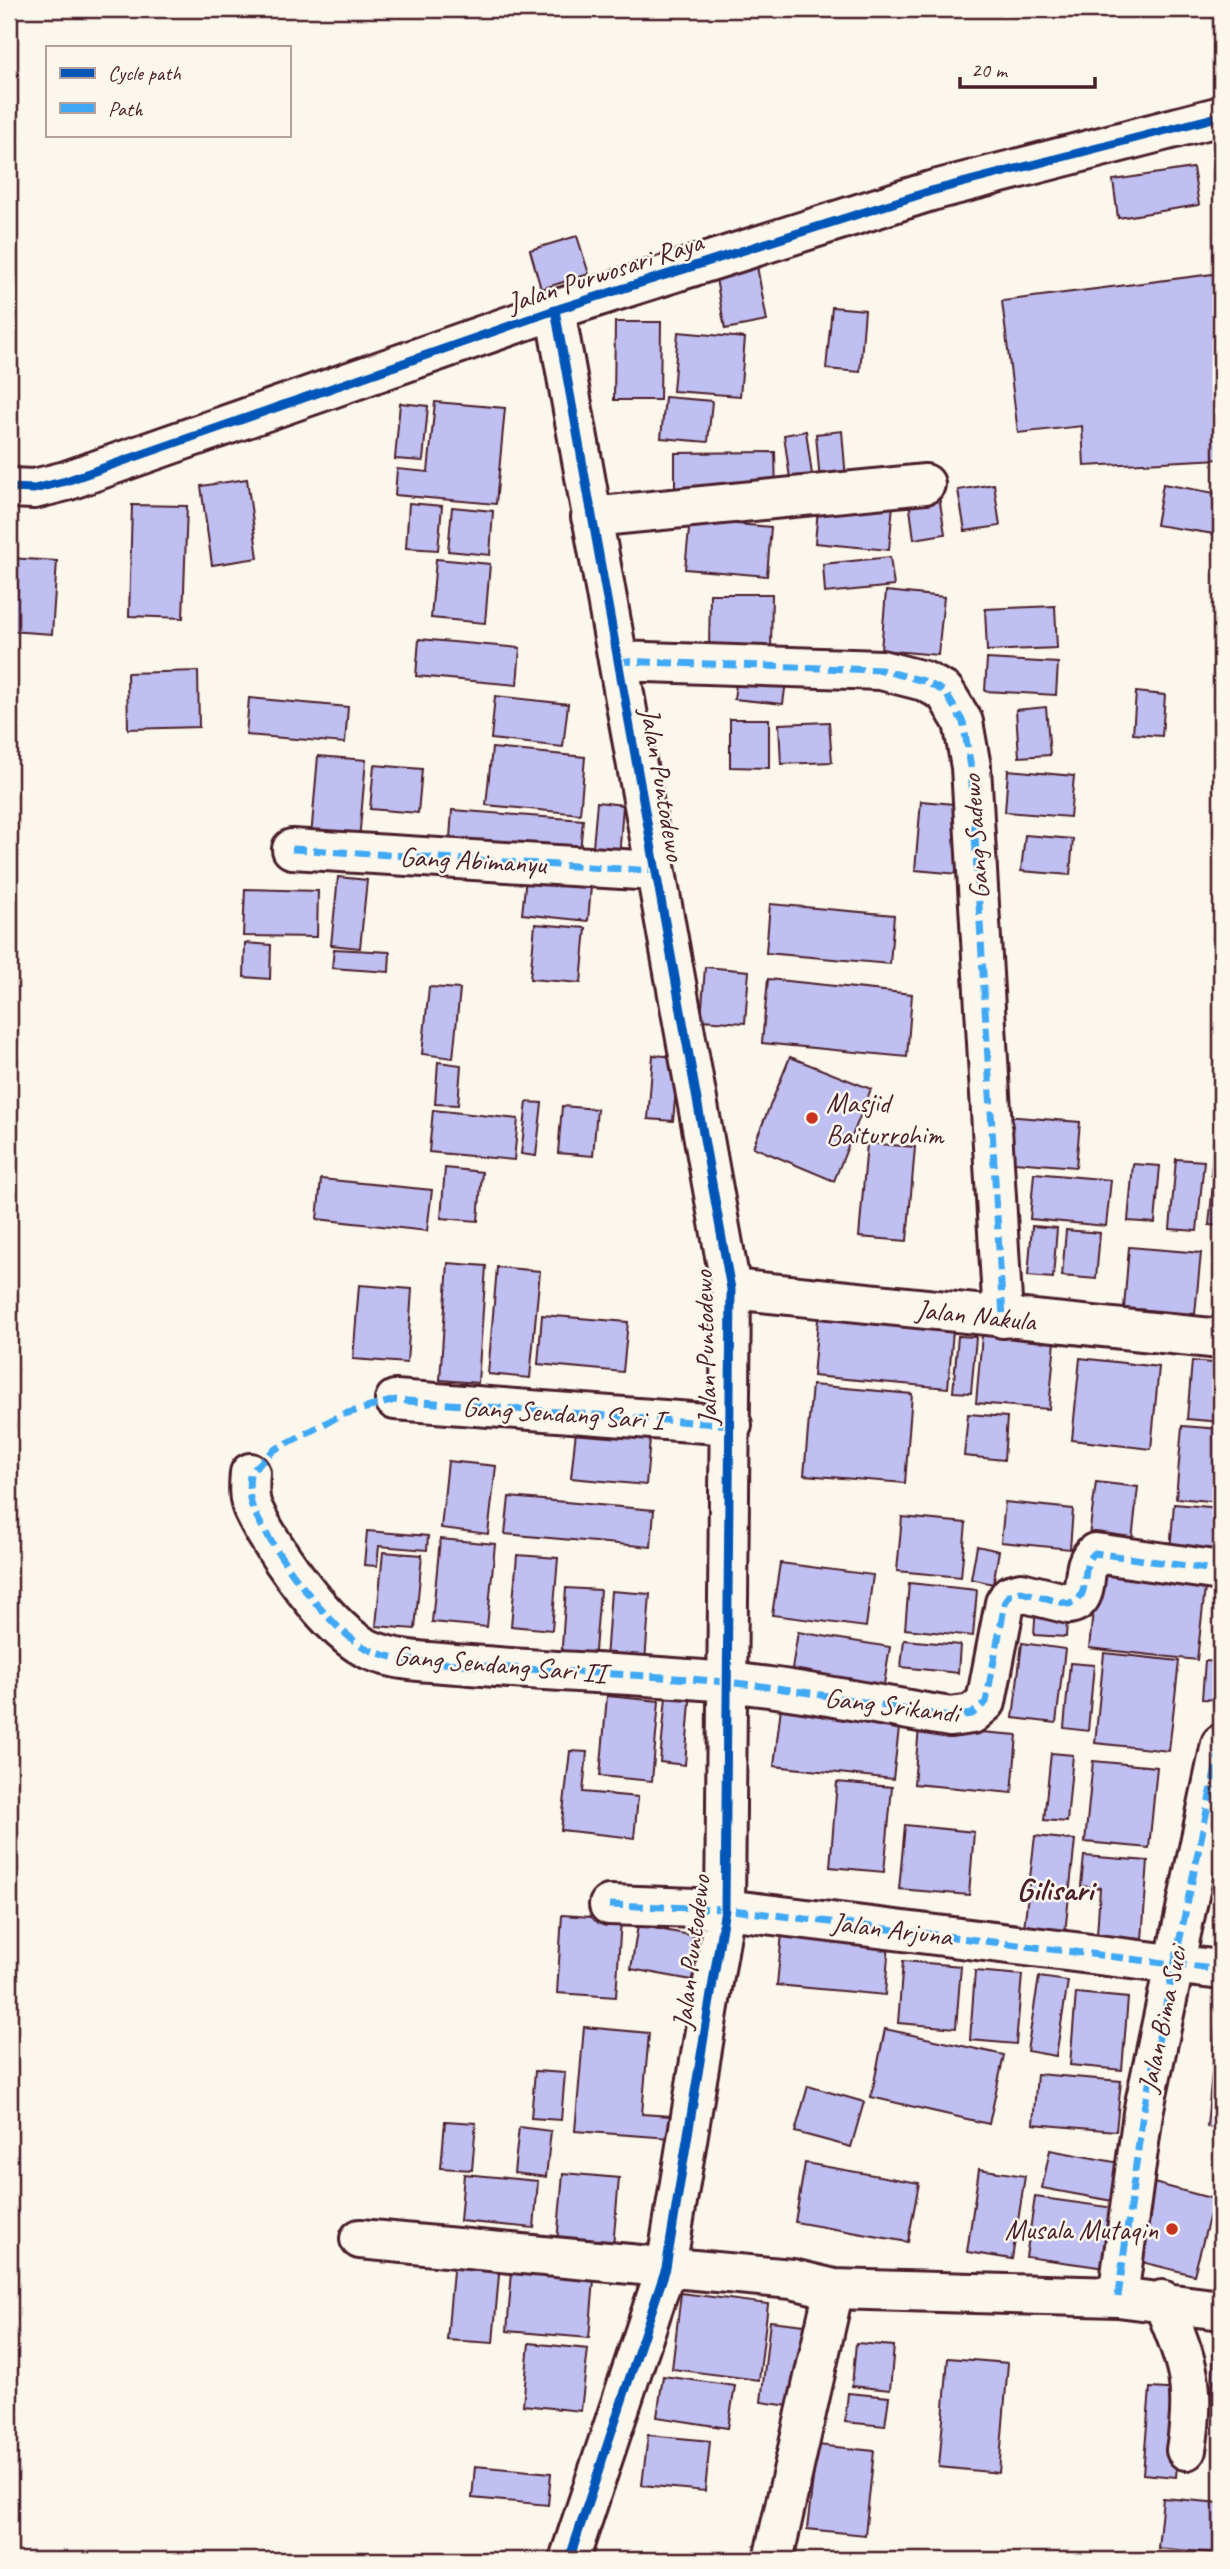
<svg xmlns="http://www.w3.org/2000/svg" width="1230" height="2569" viewBox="0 0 1230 2569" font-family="Caveat,sans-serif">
<rect width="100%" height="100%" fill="#fbf7ec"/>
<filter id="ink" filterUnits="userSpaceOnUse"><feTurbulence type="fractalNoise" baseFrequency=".0143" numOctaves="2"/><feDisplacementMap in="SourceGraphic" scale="14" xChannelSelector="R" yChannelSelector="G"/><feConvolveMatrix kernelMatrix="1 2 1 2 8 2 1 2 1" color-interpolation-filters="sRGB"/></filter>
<g filter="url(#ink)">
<path fill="#c0bff1" stroke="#4a1f2b" stroke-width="2" d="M1193,168L1199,205L1118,218L1113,180Z
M577,236L589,274L541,289L530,250Z
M757,266L767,321L725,329L715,273Z
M1221,273V459L1084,466L1082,426L1018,433L1002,301Z
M832,307L865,310L860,372L826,369Z
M615,322H661L660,400H614Z
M678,332L745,338L740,396L673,391Z
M665,397L712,401L708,442L661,438Z
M435,402L505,408L496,504L395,495L397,469L428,472Z
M400,403L428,406L423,461L395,459Z
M806,431L813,482L791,486L784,435Z
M842,431L846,479L820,482L816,434Z
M775,452L776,493L675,494V453Z
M247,479L258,558L212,565L201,486Z
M994,484L1000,526L965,531L958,490Z
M1163,484L1221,494V535L1156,525Z
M939,496L945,534L914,539L909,501Z
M819,497L893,504L889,550L815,543Z
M409,503L442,506L438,550L406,548Z
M132,505L187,506L183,618L129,616Z
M452,507L493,511L490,555L448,551Z
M690,520L771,527L767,576L685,569Z
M890,557L894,586L825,593L823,564Z
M9,558L57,561L52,634L9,631Z
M436,559L490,564L485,623L431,618Z
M886,591L944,597L938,655L881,650Z
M710,594H772L771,649H709Z
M1055,606L1057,648L987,651L985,609Z
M419,639L520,648L517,685L416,676Z
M987,659L1058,663L1056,695L985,691Z
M738,669L787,674L783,704L734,699Z
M198,671L199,727L128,729L127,673Z
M1136,692L1165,695L1162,736L1133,734Z
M495,696L568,704L563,747L491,739Z
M249,698L348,707L345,743L246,735Z
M1046,707L1050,755L1019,757L1016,710Z
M730,719H769V768L730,767Z
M829,722L832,762L781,764L779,724Z
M492,748L585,757L580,814L486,805Z
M318,756L366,760L359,841L311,837Z
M374,765L422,769L418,813L370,809Z
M1008,770L1074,776L1070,817L1005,812Z
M921,801L965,805L959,874L915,870Z
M597,802L623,805L619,860L592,858Z
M452,810L583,820L579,862L449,852Z
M1025,835L1073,839L1070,875L1021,871Z
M527,868L592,875L588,921L522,914Z
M338,877L367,880L360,948L331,945Z
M245,889L318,891L317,937L243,936Z
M770,904L894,915L890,964L766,953Z
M535,924L586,928L581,983L530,979Z
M245,943L271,945L270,979L244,977Z
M334,949L390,952L389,972L332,968Z
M705,967L749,971L745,1023L701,1020Z
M768,979L912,994L907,1057L762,1043Z
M429,987L460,989L453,1058L422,1054Z
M1221,1010V1066L1216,1065Z
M653,1055L679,1057L673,1121L648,1119Z
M790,1057L871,1089L834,1181L753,1147Z
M438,1062L461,1065L458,1105L435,1104Z
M527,1102L542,1103L536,1156L521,1154Z
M562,1106L597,1109L593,1156L558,1153Z
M433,1110L518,1119L514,1160L429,1152Z
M1004,1116L1080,1122L1076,1167L1001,1161Z
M1215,1121L1221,1122V1176L1211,1175Z
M867,1143L915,1147L907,1241L859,1237Z
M1176,1159L1204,1161L1197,1231L1170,1229Z
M1133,1164L1160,1166L1155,1223L1128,1221Z
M445,1168L482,1172L478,1221L441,1218Z
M1034,1173L1111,1180L1106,1226L1030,1219Z
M321,1179L432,1190L427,1231L317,1219Z
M1213,1184H1221V1226L1209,1225Z
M1032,1226L1057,1228L1053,1278L1028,1276Z
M1066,1230L1100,1233L1096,1279L1062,1276Z
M1129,1247L1201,1253L1195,1314L1124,1308Z
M448,1263L486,1266L478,1383L440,1380Z
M497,1267L540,1271L530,1378L488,1374Z
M359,1285L412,1289L407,1363L353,1359Z
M819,1308L954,1319L948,1388L813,1376Z
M542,1315L628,1322L623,1372L538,1364Z
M982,1335L1055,1341L1049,1409L976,1403Z
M958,1336L976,1337L971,1393L953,1392Z
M1080,1358L1159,1367L1151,1449L1072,1440Z
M1192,1361L1221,1364V1422L1187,1419Z
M812,1385L912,1394L905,1483L804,1475Z
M968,1414L1007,1417L1004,1460L964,1456Z
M577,1421L651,1428L646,1485L571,1478Z
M1182,1426L1221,1429V1502L1176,1498Z
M448,1461L496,1466L488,1534L441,1528Z
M1096,1482L1138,1487L1131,1549L1088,1544Z
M509,1497L654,1510L651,1547L505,1534Z
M1005,1502L1073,1509L1070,1549L1001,1542Z
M1174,1504L1221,1508V1565L1169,1561Z
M902,1517L966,1523L961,1577L897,1571Z
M367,1531L428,1536L427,1550L379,1546L377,1566L364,1565Z
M440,1539L495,1544L487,1627L432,1622Z
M977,1546L999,1551L993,1584L971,1579Z
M383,1552L422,1555L415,1629L376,1626Z
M517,1555L558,1558L552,1630L511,1626Z
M780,1563L873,1575L866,1627L772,1615Z
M1098,1566L1206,1579L1197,1660L1089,1648Z
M909,1583L977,1590L973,1636L905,1629Z
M566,1588L600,1590L594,1663L561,1661Z
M611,1591L650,1594L645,1663L606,1659Z
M1036,1605L1068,1607L1066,1637L1034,1635Z
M798,1632L890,1647L882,1697L790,1681Z
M904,1640L960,1645L958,1673L901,1667Z
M1022,1643L1065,1649L1056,1723L1013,1718Z
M1104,1653L1179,1661L1169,1751L1095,1743Z
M1205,1661L1221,1662V1700L1202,1699Z
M1070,1663L1094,1665L1088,1731L1064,1728Z
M667,1686L691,1689L685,1765L660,1762Z
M607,1696L659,1701L652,1781L600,1776Z
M781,1707L900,1720L893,1779L774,1766Z
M919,1727L1017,1735L1012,1793L914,1784Z
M570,1751L587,1752L583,1792L638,1797L634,1838L561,1830Z
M1051,1753L1073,1755L1067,1822L1044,1820Z
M1093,1761L1157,1767L1149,1848L1085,1842Z
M837,1782L892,1787L884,1872L830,1867Z
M905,1825L974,1832L969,1895L899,1889Z
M1035,1836L1075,1840L1065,1933L1024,1928Z
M1084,1856L1148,1861L1142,1939L1097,1936L1100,1888L1081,1886Z
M562,1915L621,1919L616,1997L557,1993Z
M638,1925L700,1937L692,1980L631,1969Z
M782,1933L889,1943L885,1995L777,1985Z
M903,1961L961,1966L956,2028L898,2023Z
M975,1971L1022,1975L1016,2044L970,2040Z
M1039,1977L1068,1981L1056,2056L1027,2051Z
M1076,1993L1128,1998L1122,2070L1070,2065Z
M1217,2016H1221V2129L1207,2127Z
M584,2027L649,2033L642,2114L686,2117L684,2139L575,2131Z
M885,2029L1004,2055L989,2124L871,2097Z
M535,2071L565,2073L561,2120L531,2118Z
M1037,2074L1121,2081L1116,2131L1033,2124Z
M808,2086L864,2102L851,2147L795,2132Z
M445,2121L476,2123L472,2170L441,2168Z
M519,2127L551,2131L546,2177L514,2173Z
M1050,2150L1125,2164L1118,2202L1042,2188Z
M805,2163L919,2183L908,2242L795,2222Z
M979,2169L1025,2176L1012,2259L967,2252Z
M563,2173L619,2178L613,2247L557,2242Z
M464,2174L538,2181L534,2228L460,2221Z
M1150,2182L1214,2199L1194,2275L1130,2259Z
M1035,2197L1122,2209L1114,2269L1026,2257Z
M454,2259L500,2263L493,2343L447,2340Z
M513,2260L595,2268L589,2338L507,2331Z
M681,2293L768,2304L759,2380L672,2369Z
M770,2321L813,2326L803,2408L761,2402Z
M529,2343L588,2349L581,2411L523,2405Z
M856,2343L894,2346L890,2390L852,2386Z
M1215,2348L1221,2349V2404L1211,2403Z
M948,2358L1008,2363L999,2473L939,2467Z
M663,2376L735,2386L728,2428L657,2417Z
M1150,2388L1183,2390L1176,2477L1143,2474Z
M848,2393L889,2397L885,2426L845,2422Z
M648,2435L710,2441L705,2491L642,2485Z
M817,2445L874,2451L865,2535L807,2529Z
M475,2466L551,2473L548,2505L472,2498Z
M1163,2498L1221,2503V2554L1158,2548Z"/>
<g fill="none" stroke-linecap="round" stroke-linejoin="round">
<defs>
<path id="minor" d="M555,310L731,1289L725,1909L666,2268L569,2560
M9,488L34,489L66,481L555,310L931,191L1221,116
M591,517L925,484
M618,661L881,670L924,681L945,692L963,722L971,767L1003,1318
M292,849L655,871
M731,1289L1221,1339
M395,1400L732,1425
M250,1473C249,1485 248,1498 253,1509C272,1549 330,1633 370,1650C401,1663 438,1662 470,1665C555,1672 640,1674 725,1682C800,1689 876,1705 950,1717L972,1714L986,1702L1005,1603L1010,1595L1021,1592L1069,1604C1093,1600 1078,1565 1095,1553L1221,1571
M609,1905L725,1909L1221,1970
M360,2239L792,2279L834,2289L1118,2297L1221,2310
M1118,2297L1143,2113L1221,1744
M1162,2300C1187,2362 1197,2382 1186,2450
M773,2560L834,2289"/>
</defs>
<use href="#minor" stroke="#4a1f2b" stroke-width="44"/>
<use href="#minor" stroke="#fbf7ec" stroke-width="38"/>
<path stroke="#3fa9f5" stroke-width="7" stroke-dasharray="14 7" stroke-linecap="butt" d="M618,661L881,670L924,681L945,692L963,722L971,767L1003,1318
M292,849L655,871
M732,1425L395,1400L341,1415L274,1450L250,1473C249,1485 248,1498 253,1509C272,1549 330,1633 370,1650C401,1663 438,1662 470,1665C555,1672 640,1674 725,1682C800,1689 876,1705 950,1717L972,1714L986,1702L1005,1603L1010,1595L1021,1592L1069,1604C1093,1600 1078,1565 1095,1553L1221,1571
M609,1905L725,1909L1221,1970
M1118,2297L1143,2113L1221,1744"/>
<defs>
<path id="cycleway" d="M555,310L731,1289L725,1909L666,2268L569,2560
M9,488L34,489L66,481L555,310L931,191L1221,116"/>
</defs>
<use href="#cycleway" stroke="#fbf7ec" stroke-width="13"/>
<use href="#cycleway" stroke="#0057b8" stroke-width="9"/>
</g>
</g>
<g fill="#c8321e" stroke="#fbf7ec" stroke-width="2.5">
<circle cx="812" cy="1118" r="7"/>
<circle cx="1172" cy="2229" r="7"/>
</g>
<g text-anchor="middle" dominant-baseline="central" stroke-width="5" stroke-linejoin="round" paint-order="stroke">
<g font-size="28" fill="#4a1f2b" stroke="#fbf7ec">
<text transform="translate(605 272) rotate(-18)">Jalan Purwosari Raya</text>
<text transform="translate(663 784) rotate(80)">Jalan Puntodewo</text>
<text transform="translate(975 837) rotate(-94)">Gang Sadewo</text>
<text transform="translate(473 860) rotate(3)">Gang Abimanyu</text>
<text transform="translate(976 1315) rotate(6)">Jalan Nakula</text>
<text transform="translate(705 1348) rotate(-92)">Jalan Puntodewo</text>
<text transform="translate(563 1413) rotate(4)">Gang Sendang Sari I</text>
<text transform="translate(500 1664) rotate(5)">Gang Sendang Sari II</text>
<text transform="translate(892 1705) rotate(7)">Gang Srikandi</text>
<text transform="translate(892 1929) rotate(7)">Jalan Arjuna</text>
<text transform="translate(691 1952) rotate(-83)">Jalan Puntodewo</text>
<text transform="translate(1162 2019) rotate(-78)">Jalan Bima Suci</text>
</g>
<g font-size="28" fill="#4a1f2b" stroke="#fbf7ec" text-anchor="start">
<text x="826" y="1102">Masjid<tspan x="826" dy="32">Baiturrohim</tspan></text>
<text x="1158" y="2229" text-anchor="end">Musala Mutaqin</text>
</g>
<g font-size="32" font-weight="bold" fill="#4a1f2b" stroke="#fbf7ec">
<text x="1055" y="1889">Gilisari</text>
</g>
</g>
<rect width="1230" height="2569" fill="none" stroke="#fbf7ec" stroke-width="35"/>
<rect x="18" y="18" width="1195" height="2534" fill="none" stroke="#4a1f2b" stroke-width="2.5" filter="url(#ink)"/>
<rect x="46" y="46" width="245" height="91" fill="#fbf7ec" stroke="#b4a19f" stroke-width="2"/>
<rect x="60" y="68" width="35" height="10" fill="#0057b8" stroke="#b4a19f" stroke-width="2"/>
<text x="108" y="80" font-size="21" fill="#4a1f2b">Cycle path</text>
<rect x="60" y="103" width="35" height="10" fill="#3fa9f5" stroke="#b4a19f" stroke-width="2"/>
<text x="108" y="116" font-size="21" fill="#4a1f2b">Path</text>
<path d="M960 77v10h135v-10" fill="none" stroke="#4a1f2b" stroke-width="3.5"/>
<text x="971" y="77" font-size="21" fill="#4a1f2b" stroke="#fbf7ec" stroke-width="5" paint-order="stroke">20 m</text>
</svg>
